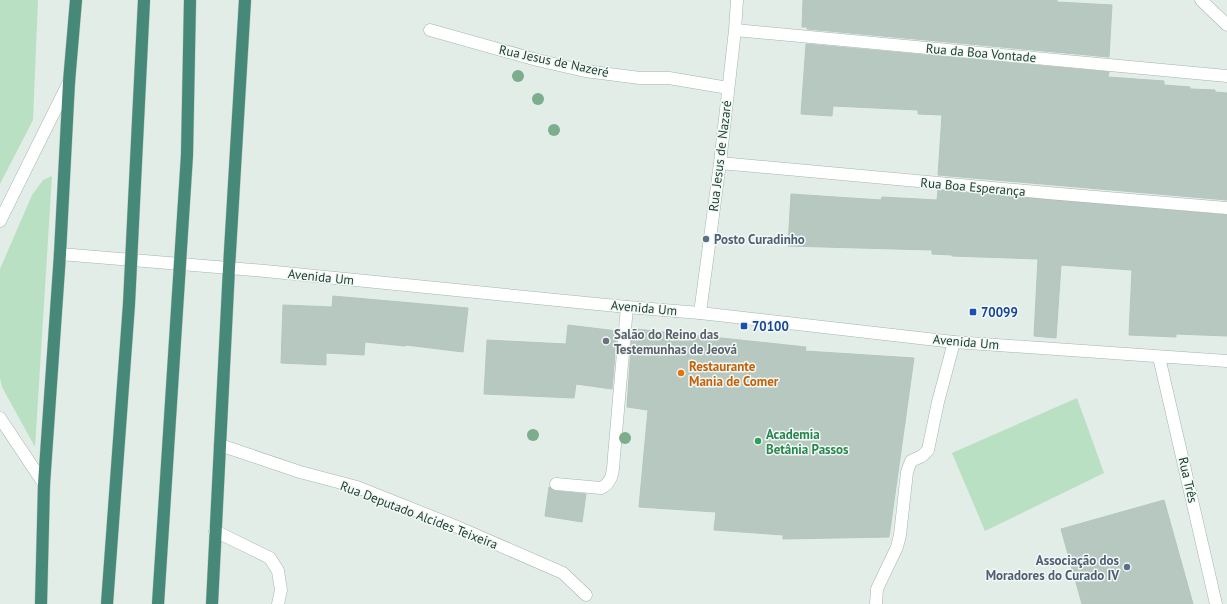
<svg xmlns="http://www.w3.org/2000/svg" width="1227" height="604" viewBox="0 0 1227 604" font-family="'PT Sans',sans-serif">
<rect width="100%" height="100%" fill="#e2ede7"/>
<path fill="#b9e0c2" d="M0,0H38L33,120L0,184Z
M52,176L35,447L2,387L0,378V269L32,195L43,180Z
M1077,398L1104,473L985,531L952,453Z"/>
<path fill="#b7c8c0" stroke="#b3c7be" d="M803,0H1057V2L1112,5L1109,57L807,29V27H802Z
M806,44L1109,72L1108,77L1164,81V85L1190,87V89L1215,90V92L1227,93V200L938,175L942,115L918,114V110L833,106L832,116L801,114Z
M938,190L1227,215V336L1176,334V337L1129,335L1132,270L1061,265L1056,338L1034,336L1038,259L952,256V255L932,254V250L788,246L791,194L881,200L882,197L937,200Z
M333,296L468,308L463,352L406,345L405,346L365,342L364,355L326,353V365L281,363L283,305L332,307Z
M568,325L617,331L612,389L576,384L574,398L484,394L487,340L566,344Z
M636,329L806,347L805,351L914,358L889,537L783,539V535L714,530L716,512L639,507L648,410L627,407L632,333H635Z
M549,487L555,491L586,494L582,522L545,516Z
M1164,500L1193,604H1082L1061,529Z"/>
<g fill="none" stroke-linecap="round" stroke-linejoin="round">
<defs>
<path id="service" d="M0,221L69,82
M0,418L44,484
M220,445L300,472L357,487L455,526L563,573L586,595
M556,484L601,488C614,482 613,468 614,456L627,307
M215,531L270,558L278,571L281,590L278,604
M876,604L877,589L897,547L900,535L907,472L911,461L922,456L928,450L938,402L954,342"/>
<path id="minor" d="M1201,0L1227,25
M430,30L537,60L585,71L640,78H669L728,88
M735,30L1227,76
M720,163L1048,193L1227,208
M700,313L720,163L735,30L737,0"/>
<path id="tertiary" d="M60,254L265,271L627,307L700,313L954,342L1227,361
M1159,357L1216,604"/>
<path id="trunk" d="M41,604L44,484L60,254L69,82L76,0
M212,604L229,268L245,0"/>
</defs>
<use href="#service" stroke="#a4b5ae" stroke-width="13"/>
<use href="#minor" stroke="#a4b5ae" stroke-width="13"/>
<use href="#tertiary" stroke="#a4b5ae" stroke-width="13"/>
<use href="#trunk" stroke="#c1c9c7" stroke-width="13"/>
<use href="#service" stroke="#fff" stroke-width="12"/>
<use href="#minor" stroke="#fff" stroke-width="12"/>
<use href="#tertiary" stroke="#fff" stroke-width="12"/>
<use href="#trunk" stroke="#468978" stroke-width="12"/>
<defs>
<path id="trunk-bridge" d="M107,604L129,304L144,0
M158,604L187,155L190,0"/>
</defs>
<use href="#trunk-bridge" stroke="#c1c9c7" stroke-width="13" stroke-linecap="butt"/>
<use href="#trunk-bridge" stroke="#468978" stroke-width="12"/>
</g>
<g fill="#7cad8d">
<circle cx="518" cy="76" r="6"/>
<circle cx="538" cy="99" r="6"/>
<circle cx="554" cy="130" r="6"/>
<circle cx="533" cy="435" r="6"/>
<circle cx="625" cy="438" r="6"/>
</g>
<g fill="#5c6f8a" stroke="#f2f9f5" stroke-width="1.5">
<circle cx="706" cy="239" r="4"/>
<circle cx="1127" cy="567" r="4"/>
</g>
<g fill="#1a4fb4" stroke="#f2f9f5" stroke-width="1.5">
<rect x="969" y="308" width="8" height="8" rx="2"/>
<rect x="740" y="322" width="8" height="8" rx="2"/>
</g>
<circle fill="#6b7280" stroke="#f2f9f5" stroke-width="1.5" cx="606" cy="341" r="4"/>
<circle fill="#e8710a" stroke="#f2f9f5" stroke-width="1.5" cx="681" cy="373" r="4"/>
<circle fill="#2e9e5b" stroke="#f2f9f5" stroke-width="1.5" cx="758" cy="441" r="4"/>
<g text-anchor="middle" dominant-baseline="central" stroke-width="3" stroke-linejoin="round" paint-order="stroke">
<g font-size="13" fill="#203f36" stroke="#f2f9f5">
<text transform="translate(981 53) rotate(5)">Rua da Boa Vontade</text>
<text transform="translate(554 61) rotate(12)">Rua Jesus de Nazeré</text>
<text transform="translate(720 156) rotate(-83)">Rua Jesus de Nazaré</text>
<text transform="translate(973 187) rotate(5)">Rua Boa Esperança</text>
<text transform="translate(321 277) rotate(6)">Avenida Um</text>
<text transform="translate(644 308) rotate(5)">Avenida Um</text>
<text transform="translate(966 342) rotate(5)">Avenida Um</text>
<text transform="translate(1188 480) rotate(77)">Rua Três</text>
<text transform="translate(419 515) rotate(21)">Rua Deputado Alcides Teixeira</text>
</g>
<g font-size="13" font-weight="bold" fill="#4e5e75" stroke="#f2f9f5" text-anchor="start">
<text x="714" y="239">Posto Curadinho</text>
<text x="1119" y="560" text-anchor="end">Associação dos<tspan x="1119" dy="15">Moradores do Curado IV</tspan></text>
</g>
<g font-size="13" font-weight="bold" fill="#164399" stroke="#f2f9f5" text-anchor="start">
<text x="981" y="312">70099</text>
<text x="752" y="326">70100</text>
</g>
<g font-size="13" font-weight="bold" fill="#5b616d" stroke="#f2f9f5" text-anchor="start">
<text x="614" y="334">Salão do Reino das<tspan x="614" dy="15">Testemunhas de Jeová</tspan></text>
</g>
<g font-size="13" font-weight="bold" fill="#c56008" stroke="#f2f9f5" text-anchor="start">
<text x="689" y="366">Restaurante<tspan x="689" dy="15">Mania de Comer</tspan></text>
</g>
<g font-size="13" font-weight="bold" fill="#27864d" stroke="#f2f9f5" text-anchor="start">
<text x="766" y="434">Academia<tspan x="766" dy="15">Betânia Passos</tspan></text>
</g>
</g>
</svg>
